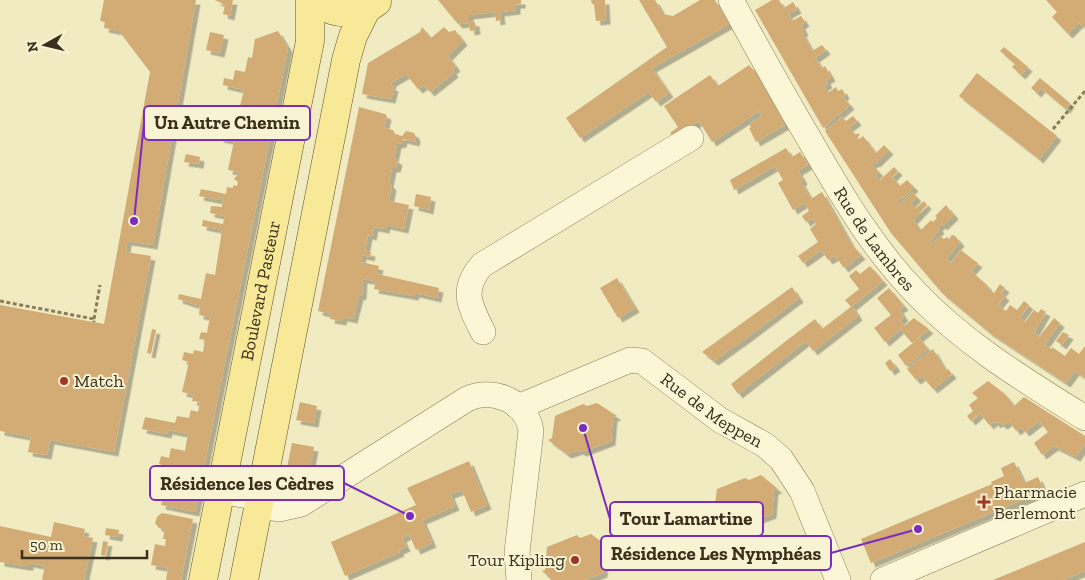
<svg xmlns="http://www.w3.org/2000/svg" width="1085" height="580" viewBox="0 0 1085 580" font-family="'Zilla Slab',serif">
<defs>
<filter id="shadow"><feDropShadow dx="4.5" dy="4.5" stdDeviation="0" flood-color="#0004"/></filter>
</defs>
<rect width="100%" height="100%" fill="#f1ebc2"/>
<path fill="#d2ab75" filter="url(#shadow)" d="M104,0H196L153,245L127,241L126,252L151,256L114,452L50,440L47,455L28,452L31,437L0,431V305L104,324L150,72L119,31L104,28L105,22L100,21Z
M215,0H233L230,16L223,14L225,5Z
M438,0H521V4H516V10L500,12L501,20L496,21L495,12L469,15V21L475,22L476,30L470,31L469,23L458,24Z
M591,0H605L606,20L596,21L594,4H592Z
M639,0H655L663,14L673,16L700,0H715L729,24L652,68L669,93L656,102L649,92L580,138L566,118L667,47Z
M772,0H779L784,8L793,2L797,9L788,14L792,21L801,16L805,22L801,25L804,31L802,33L812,51L822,45L826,50L815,58L822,68L825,66L831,77L826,80L828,84L824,86L828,93L836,87L838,91L842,89L845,94L843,97L850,105L823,128L755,10Z
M1046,0H1085V28L1079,23L1068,34L1052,17L1057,12Z
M422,27L431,38L444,27L449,32L455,30L463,41L448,56L456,67L452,70L454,73L430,92L424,85L418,89L406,74L392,82L391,86L394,87L391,99L362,94L368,63L420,32Z
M278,31L288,48L195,512L161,505L170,467L159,464L161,456L169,458L171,448L185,451L188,434L168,430L167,434L142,429L145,417L175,423L177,416L189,418L191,410L198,412L200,402L192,401L194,395L182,392L189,362L182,360L184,352L193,354L194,350L203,352L205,340L199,339L201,332L207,333L210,317L199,315L200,306L178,299L179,294L201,299L206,273L215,275L222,230L202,226L203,220L223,224L225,216L210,213L211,206L222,207L223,198L220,197L219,200L199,196L201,189L226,194L227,187L233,188V185L237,186L238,182L234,179L240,172L228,170L234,141L219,138L220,134L224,135L225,132L237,135L239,126H235L244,90L223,85L224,78L233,80L235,70L245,72L248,57L252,58L255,39Z
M210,32L224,35L220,53L206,50Z
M1004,47L1028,67L1021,75L1012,67L1015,64L1000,51Z
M749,65L757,74L785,125L756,142L749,128L751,127L749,124L762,116L759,111L712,142L699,121L674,138L670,133L678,127L664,106L710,75L718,86Z
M977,73L1057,136L1039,159L959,96Z
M1040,78L1070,103L1066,109L1041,88L1037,93L1031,88Z
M359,107L385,114L387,116L384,128L393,130L395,134L402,136L406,131L414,133L416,137L415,142L403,139L402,143L397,144L394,158L398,161L396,168H392L389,183L392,186L389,201L409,205L404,229L386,225L385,229L374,227L372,236L368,235L365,251L371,252L370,257L362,255L361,262L379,266L377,274L439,288L437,298L415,293L414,296L374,289L376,281L363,279L362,295L359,296L353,319L343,317L342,321L330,319L331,314L318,311Z
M853,116L857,121L849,127L855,135L858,133L860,135L857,138L858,140L863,136L876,153L884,145L889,150L877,162L871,164L879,172L875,175L880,180L894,167L898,171L892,177L900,186L907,180L914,187L899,201H896L899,205L912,192L917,197L911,203L916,208L924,201L927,205L913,220L921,230L931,220L933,222L937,218L935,216L946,205L954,215L943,226L941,224L938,227L940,229L930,241L932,244L940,236L944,239L947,237L949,239L952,235L955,236L960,242L946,259L951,263L961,250L971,258L978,263L971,271L988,286L987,288L994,293L1000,284L1005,288L1001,293L1005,296L998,305L1006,311L1010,305L1017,310L1024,301L1029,305L1020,317L1025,322L1034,310L1038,313L1041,309L1046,312L1034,333L1039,337L1054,318L1060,323L1044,345L1051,349L1052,347L1065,356L1071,348L1079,354L1085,346V378L1075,371L1066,383L990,333L942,293L891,233L825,131L842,117L846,121Z
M786,148L792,157L800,152L808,165L798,171L803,180L801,182L811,199L822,192L851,244L861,255L844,268L835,256L828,260L821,250L803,263L798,256L818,242L810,229L816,224L812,218L806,222L802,216L809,211L804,203L793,210L778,183L783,180L775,166L734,190L730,180Z
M186,154L200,157L199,164L184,162Z
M416,194L431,197L429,210L414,206Z
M870,266L883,281L851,307L845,300L859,289L849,276L856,270L860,274Z
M617,278L635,308L618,318L600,288Z
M792,287L799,298L746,338L714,361L702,352Z
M889,288L904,306L899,309L904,317L900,320L904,326L914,318L929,329L912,343L900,329L885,342L874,328L891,315L877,298Z
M852,306L858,316L813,351L806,341L738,394L731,384L786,341L815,319L822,329Z
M152,329L156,330L151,354L147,353Z
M1063,332L1069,335L1062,345L1056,341Z
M919,338L928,349L906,366L898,355Z
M933,349L946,371L948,369L952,374L933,389L922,376L916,380L907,369Z
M890,359L896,367L890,371L885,363Z
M988,381L1005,394L1014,406L1024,397L1085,436V444L1076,457L1054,446L1042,455L1034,443L1048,432L1039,421L1025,432L1021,427L1016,431L1009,421L1003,425L999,422L996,424L994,421L989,425L980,413L971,421L967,416L973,411L969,405L978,398L972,393Z
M300,402L317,406L314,423L296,420Z
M597,403L617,416L613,417L611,441L582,452L579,450L567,454L548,440L552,438L555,416L583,404L587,406Z
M292,443L314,447L306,488L300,491L283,488Z
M469,461L487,505L471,512L462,490L450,494L455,506L422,520L432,543L416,550L409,534L402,538L406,547L399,550L400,552L345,576L331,542L416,505L407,488Z
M1014,462L1024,483L1038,477L1044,491L871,563L861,539L992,484L991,482L1004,476L1001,468Z
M761,475L778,489L774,490L772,514L743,525L740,523L728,528L710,514L714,512L717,489L745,478L749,480Z
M162,513L193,519L181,580H166L168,568L151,565L155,544L165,546L166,539H163L165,529L159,528L155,523L157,517Z
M54,522L85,529L83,536L93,538L84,580H42L45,566L29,563V566H25L0,562V526L51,537Z
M106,528L119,530L118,537L105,535Z
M591,534L610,548L605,550L603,573L585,580H552L542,571L545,570L547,547L577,535L580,538Z
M103,541L108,542L105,556L101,555Z
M1085,542V571L1063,580H993Z"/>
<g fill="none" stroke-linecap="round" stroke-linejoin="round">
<defs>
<g id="minor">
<path id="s1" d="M731,0C758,50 786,100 815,149C845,201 875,251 917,294C966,345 1026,381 1085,418"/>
<path d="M483,332C470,306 460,290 482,265L691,138"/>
<path id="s2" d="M518,407L630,360L642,361L720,420L765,445L781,459L802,491L838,580"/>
<path d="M221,491L259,498"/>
<path d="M258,506L279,509L301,504L467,399C493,387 527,401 531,431L517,552L519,580"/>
<path d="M883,580L1085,494"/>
</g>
<g id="major">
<path d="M315,0C333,16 358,17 377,2"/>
<path id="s3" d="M203,580L310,41V0"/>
<path d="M244,580L346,60L353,36L367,8"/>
</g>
</defs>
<use href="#minor" stroke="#8c7c57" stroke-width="26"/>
<use href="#major" stroke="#5a492c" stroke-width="29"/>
<path stroke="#8c7c57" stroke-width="3" stroke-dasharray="4 2.5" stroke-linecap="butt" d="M1053,129L1085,91
M0,301L94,319V322
M94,319L100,285"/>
<use href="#minor" stroke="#fbf6d6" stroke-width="25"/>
<use href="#major" stroke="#f7e997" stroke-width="28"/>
</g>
<g fill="#a03623" stroke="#f8f3d2" stroke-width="2">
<circle cx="64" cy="381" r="5"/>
<path d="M981.5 494.5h5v5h5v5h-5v5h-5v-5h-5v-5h5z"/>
<circle cx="575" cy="560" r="5"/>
</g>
<g text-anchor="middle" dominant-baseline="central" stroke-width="4" stroke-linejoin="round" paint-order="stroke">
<g font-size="18" fill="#3b301d" stroke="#f8f3d2">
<text stroke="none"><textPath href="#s1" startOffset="279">Rue de Lambres</textPath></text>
<text stroke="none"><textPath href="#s3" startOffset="295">Boulevard Pasteur</textPath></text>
<text stroke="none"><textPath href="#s2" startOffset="219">Rue de Meppen</textPath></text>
</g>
<g font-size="18" fill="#3b301d" stroke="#f8f3d2" text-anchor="start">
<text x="74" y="381">Match</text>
<text x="994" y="492">Pharmacie<tspan x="994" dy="21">Berlemont</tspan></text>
<text x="565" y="560" text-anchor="end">Tour Kipling</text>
</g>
</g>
<path fill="none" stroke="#7b2cbf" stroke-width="2" d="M134 221L144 123M410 516L344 483M583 428L610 519M918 529L831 553"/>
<g fill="#7b2cbf" stroke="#f8f3d2" stroke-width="2">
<circle cx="134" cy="221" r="5"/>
<circle cx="410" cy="516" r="5"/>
<circle cx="583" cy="428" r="5"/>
<circle cx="918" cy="529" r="5"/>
</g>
<g fill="#f8f3d2" stroke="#7b2cbf" stroke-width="2">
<rect x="144" y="106" width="166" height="34" rx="5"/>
<rect x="150" y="466" width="194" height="34" rx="5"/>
<rect x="610" y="502" width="153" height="34" rx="5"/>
<rect x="601" y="536" width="230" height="34" rx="5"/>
</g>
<g font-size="19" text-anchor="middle" font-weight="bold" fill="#3b301d">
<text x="227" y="129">Un Autre Chemin</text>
<text x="247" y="490">Résidence les Cèdres</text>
<text x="686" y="525">Tour Lamartine</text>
<text x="716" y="560">Résidence Les Nymphéas</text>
</g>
<g transform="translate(45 45) rotate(262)" stroke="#f8f3d2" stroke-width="4" paint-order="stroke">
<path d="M0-4L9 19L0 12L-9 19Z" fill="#3b301d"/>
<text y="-8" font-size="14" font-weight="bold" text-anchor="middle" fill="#3b301d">N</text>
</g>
<path d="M22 550v8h125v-8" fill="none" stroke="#3b301d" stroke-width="2.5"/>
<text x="30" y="550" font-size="15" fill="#3b301d" stroke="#f8f3d2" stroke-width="4" paint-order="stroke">50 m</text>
</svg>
